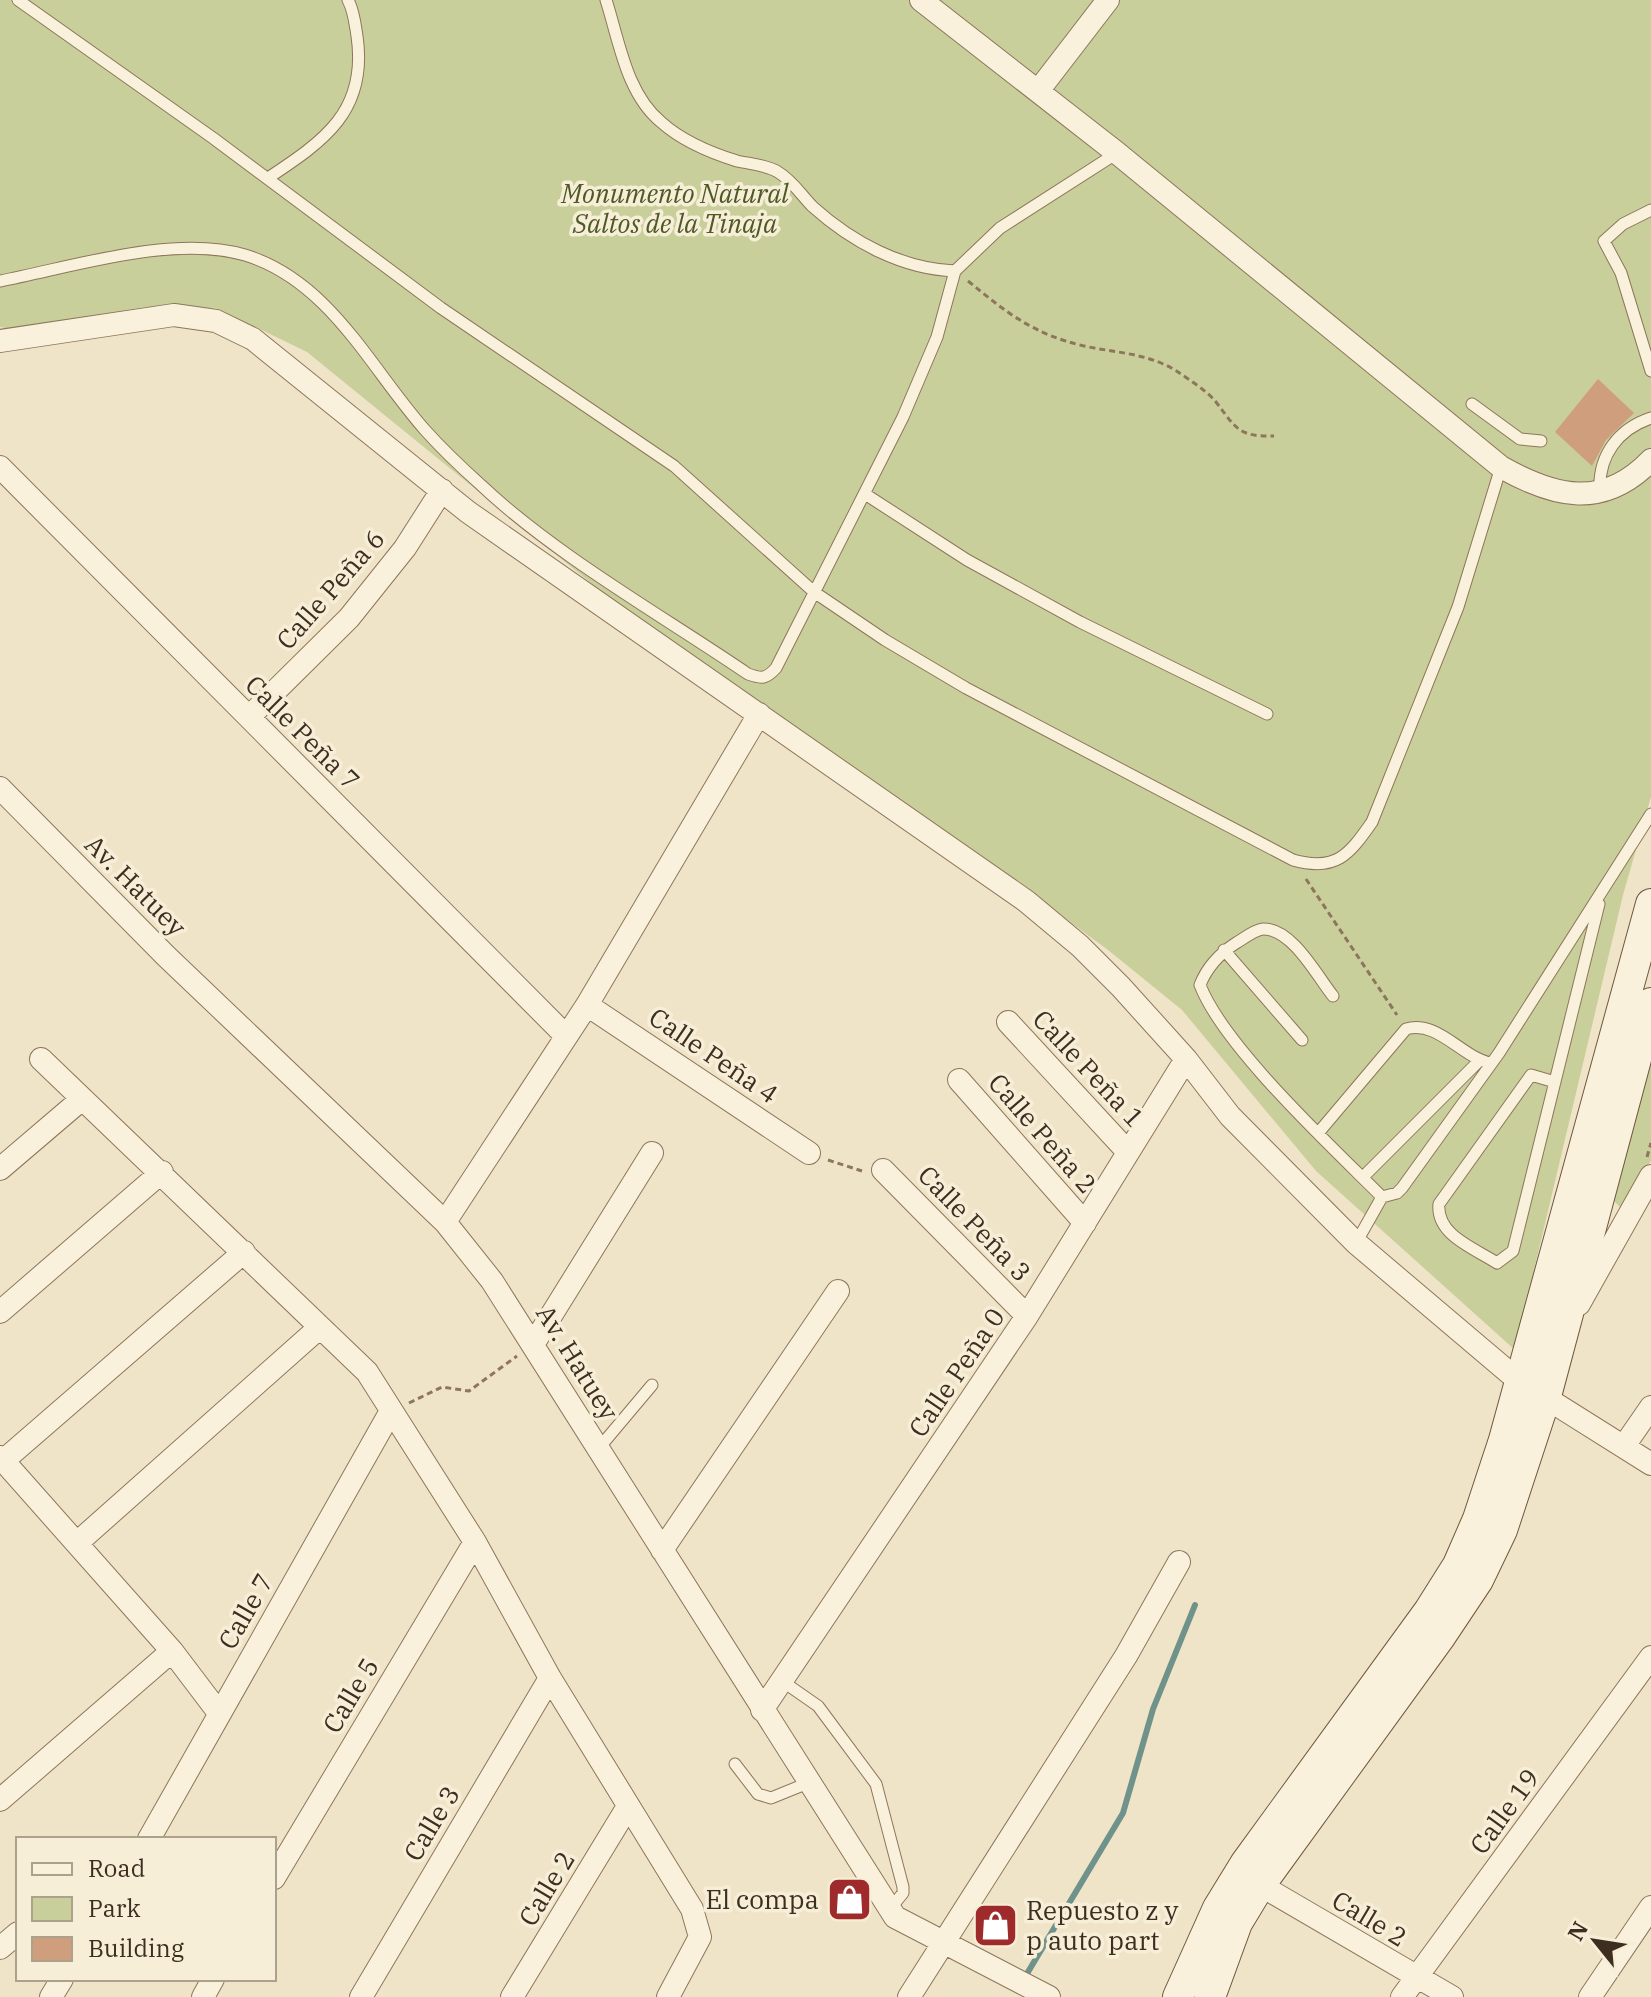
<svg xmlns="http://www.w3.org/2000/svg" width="1651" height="1997" viewBox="0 0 1651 1997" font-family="'IBM Plex Serif',serif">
<rect width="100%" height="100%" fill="#f0e4c8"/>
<path fill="#c9cf9b" d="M0,0H1651V797L1623,895L1515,1350L1316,1171L1182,1010L1108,950L994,866L634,618L307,352L216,308L146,307L10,329L0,327Z
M1651,1057V1161L1620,1207L1613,1200Z"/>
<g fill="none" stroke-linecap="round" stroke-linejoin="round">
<path stroke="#6f938a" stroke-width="6" d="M1025,1977L1123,1813L1153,1709L1195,1605"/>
</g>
<path fill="#cf9f7d" d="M1598,379L1634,413L1606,440L1592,466L1555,432Z"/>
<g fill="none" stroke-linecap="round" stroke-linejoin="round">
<defs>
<path id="service" d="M18,0L213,138L441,308L674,466L814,592L885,640L966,688L1293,860C1336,872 1349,855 1372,822L1458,607L1501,467
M606,0C619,40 626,93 661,122C681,140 711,153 737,161C750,164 767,165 778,172C793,181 801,195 813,207C852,242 902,269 955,271
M268,178C324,141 368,111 357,36C355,24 354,11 348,0
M1651,210L1623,224L1604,241L1621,273L1651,371
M0,281C73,267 173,234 245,255C330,281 370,368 425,430C442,449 462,468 481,485C555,555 663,616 748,674C762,679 766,679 776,668L903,417L937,337L955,271L1000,228L1117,153
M1472,404L1520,439L1541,441
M1600,491C1598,456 1618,429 1651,418
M865,494L967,560L1080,622L1267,714
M1224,950L1302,1040
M1333,996C1317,976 1292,928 1263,929C1254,930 1243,939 1236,943C1219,954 1207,967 1200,985C1224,1047 1333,1148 1382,1197L1397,1193L1402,1188L1499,1053L1651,814
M1555,1082L1531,1075L1439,1204C1436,1235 1474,1248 1497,1263L1513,1251L1599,904
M1319,1132L1406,1029C1438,1020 1460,1056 1490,1063
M1363,1177L1479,1061
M1356,1243L1382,1197
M599,1448L652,1385
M782,1681L818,1706L876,1784L903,1887V1893L890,1909
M735,1764L758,1794L771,1798L808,1783"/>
<path id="minor" d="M921,0L1117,153L1501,467C1554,497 1603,510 1651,460
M1038,91L1108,0
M0,341L174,315L216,321L253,339L468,512L1026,901L1080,946L1121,987L1186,1059L1230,1116L1356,1243L1519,1381L1651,1464
M0,467L566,1036
M249,717L349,618L405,548L442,490
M0,788L166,956L445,1222L492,1281L895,1917L1049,1997
M587,1005L809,1153
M1008,1022L1128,1152
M41,1059L367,1372L475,1542L550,1678L692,1909L700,1937L668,1997
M959,1080L1085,1223
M0,1169L82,1099
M883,1170L1027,1316
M445,1222L587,1005L759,714
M1579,1304L1651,1176
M0,1312L162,1172
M534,1343L652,1153
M1624,1446L1651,1407
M0,1457L172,1651L219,1713
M3,1461L244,1252
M77,1543L319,1328
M662,1550L838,1291
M762,1710L1027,1316L1186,1059
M0,1800L172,1651
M149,1839L391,1411
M274,1878L475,1542
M1260,1885L1452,1997
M0,1948L18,1933
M51,1997L62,1979
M203,1997L213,1979
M361,1997L550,1678
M512,1997L627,1808
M909,1997L1126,1656L1179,1562
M1402,1997L1651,1657
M1590,1997L1651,1907"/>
<path id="secondary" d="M1178,1997L1218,1908L1245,1864L1429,1611L1458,1565L1478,1519L1504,1440L1651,904
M1210,1997L1237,1923L1260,1885L1440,1637L1478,1580L1502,1530L1546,1396L1651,1003"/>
</defs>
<use href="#service" stroke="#8d765c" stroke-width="13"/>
<use href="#minor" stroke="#8d765c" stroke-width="24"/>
<use href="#secondary" stroke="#6f573f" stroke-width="32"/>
<path stroke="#8d765c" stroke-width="3" stroke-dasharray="6 4" stroke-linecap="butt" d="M968,281C1007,313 1033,334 1084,346C1116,353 1149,353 1178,372C1190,380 1207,391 1216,402C1236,428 1238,437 1274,436
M1306,879L1397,1015
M1647,1157L1651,1143
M828,1160L862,1171
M409,1403L442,1387L469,1391L517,1356"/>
<use href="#service" stroke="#faf1dc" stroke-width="11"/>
<use href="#minor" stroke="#faf1dc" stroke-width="22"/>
<use href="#secondary" stroke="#faf1dc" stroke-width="30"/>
</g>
<defs>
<symbol id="shop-square" viewBox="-11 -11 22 22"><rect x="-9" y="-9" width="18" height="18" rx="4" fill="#9e2a2b" stroke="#f7eed8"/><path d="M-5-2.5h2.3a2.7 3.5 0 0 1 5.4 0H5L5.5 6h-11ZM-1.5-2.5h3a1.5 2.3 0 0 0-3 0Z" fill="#fff"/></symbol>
</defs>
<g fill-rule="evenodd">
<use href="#shop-square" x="824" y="1874" width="51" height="51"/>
<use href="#shop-square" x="970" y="1900" width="51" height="51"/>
</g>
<g text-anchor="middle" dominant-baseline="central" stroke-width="7" stroke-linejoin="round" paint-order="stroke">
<g font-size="26" font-style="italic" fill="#4d5a26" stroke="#f7eed8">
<text x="675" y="193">Monumento Natural<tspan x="675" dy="30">Saltos de la Tinaja</tspan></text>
</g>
<g font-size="26" fill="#3d2e20" stroke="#f7eed8">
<text transform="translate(330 589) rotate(-49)">Calle Peña 6</text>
<text transform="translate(303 732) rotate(45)">Calle Peña 7</text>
<text transform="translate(136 885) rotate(45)">Av. Hatuey</text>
<text transform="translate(714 1055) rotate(34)">Calle Peña 4</text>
<text transform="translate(1089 1068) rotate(47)">Calle Peña 1</text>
<text transform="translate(1043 1133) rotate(49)">Calle Peña 2</text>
<text transform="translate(975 1223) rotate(46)">Calle Peña 3</text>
<text transform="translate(578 1362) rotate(58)">Av. Hatuey</text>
<text transform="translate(956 1372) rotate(-56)">Calle Peña 0</text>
<text transform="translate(245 1611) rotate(-60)">Calle 7</text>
<text transform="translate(350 1695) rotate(-59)">Calle 5</text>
<text transform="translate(1504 1811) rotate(-54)">Calle 19</text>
<text transform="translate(431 1823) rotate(-59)">Calle 3</text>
<text transform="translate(546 1888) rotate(-59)">Calle 2</text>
<text transform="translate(1370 1918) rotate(31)">Calle 2</text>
</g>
<g font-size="26" fill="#3d2e20" stroke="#f7eed8" text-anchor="end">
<text x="819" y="1899">El compa</text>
<text x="1026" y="1910" text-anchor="start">Repuesto z y<tspan x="1026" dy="30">p auto part</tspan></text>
</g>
</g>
<rect x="16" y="1837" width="260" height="144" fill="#f7eed8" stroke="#ada18e" stroke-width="2"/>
<rect x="32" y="1863" width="40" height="12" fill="#faf1dc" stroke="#ada18e" stroke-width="2"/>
<text x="88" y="1877" font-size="24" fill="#3d2e20">Road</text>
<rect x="32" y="1897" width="40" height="24" fill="#c9cf9b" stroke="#ada18e" stroke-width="2"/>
<text x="88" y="1917" font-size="24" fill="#3d2e20">Park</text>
<rect x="32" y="1937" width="40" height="24" fill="#cf9f7d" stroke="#ada18e" stroke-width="2"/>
<text x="88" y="1957" font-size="24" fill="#3d2e20">Building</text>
<g transform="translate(1595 1941) rotate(300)" stroke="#f7eed8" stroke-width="6" paint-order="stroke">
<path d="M0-6L14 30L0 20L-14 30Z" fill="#3d2e20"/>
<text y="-12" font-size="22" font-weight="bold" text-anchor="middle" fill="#3d2e20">N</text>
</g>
</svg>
